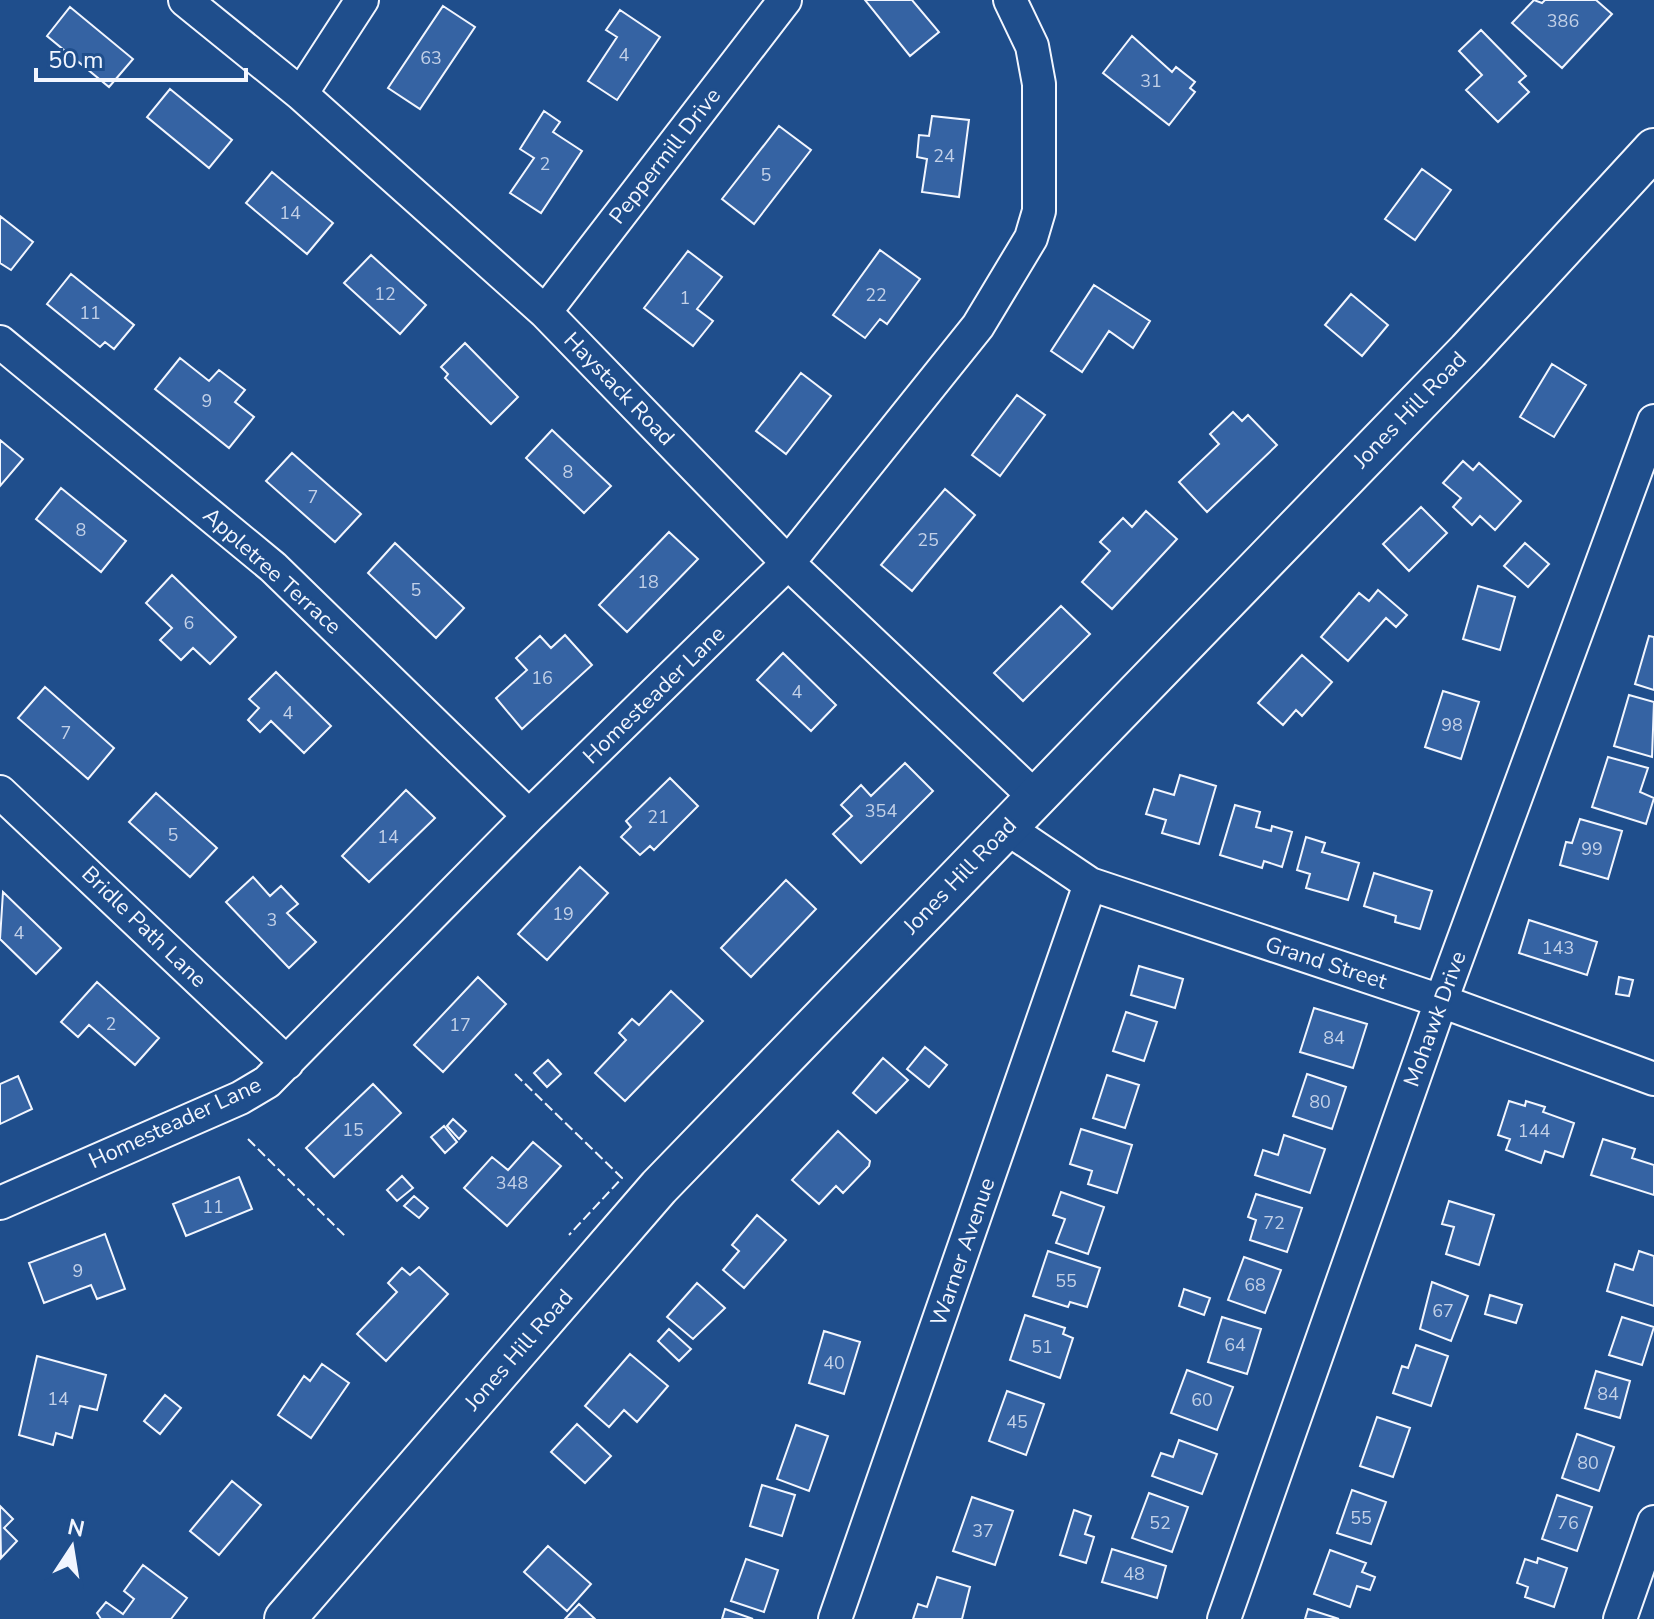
<svg xmlns="http://www.w3.org/2000/svg" width="1654" height="1619" viewBox="0 0 1654 1619" font-family="'Nunito Sans',sans-serif">
<rect width="100%" height="100%" fill="#1f4e8c"/>
<path fill="#3563a3" stroke="#f2f6ff" stroke-width="2" d="M865,0H912L939,32L910,56Z
M1534,0L1542,3L1545,0H1596L1612,14L1562,68L1512,23Z
M443,6L475,27L420,109L388,88Z
M70,7L133,59L109,87L47,36Z
M620,10L660,37L617,100L588,81L617,37L606,30Z
M1481,30L1526,76L1519,82L1529,92L1498,122L1466,90L1482,75L1459,51Z
M1132,36L1172,72L1176,67L1195,82L1190,88L1195,92L1169,125L1103,73Z
M170,89L232,140L209,168L147,117Z
M544,111L560,122L553,132L582,151L541,213L510,193L534,158L520,149Z
M932,116L969,120L959,197L922,192L927,159L917,157L919,135L929,136Z
M779,126L811,150L754,224L722,199Z
M1422,169L1451,190L1415,240L1385,219Z
M272,172L333,223L307,254L246,203Z
M0,216L33,242L11,270L0,263Z
M880,250L920,279L887,324L880,319L865,338L833,315Z
M688,251L722,277L697,309L713,321L693,346L644,308Z
M371,255L426,305L400,334L344,283Z
M71,274L134,325L114,349L105,342L100,347L47,304Z
M1094,285L1150,321L1133,348L1109,331L1082,372L1051,351Z
M1351,294L1388,325L1362,356L1325,325Z
M465,343L518,397L491,424L445,378L448,374L441,367Z
M180,358L209,381L219,370L245,390L235,402L254,417L229,448L155,389Z
M1552,364L1586,385L1554,437L1520,417Z
M801,373L831,396L786,454L756,431Z
M1017,395L1045,415L1000,476L972,455Z
M1233,412L1242,421L1248,415L1277,445L1207,512L1179,482L1219,444L1210,434Z
M552,430L611,486L584,513L526,458Z
M0,440L23,459L0,486Z
M292,453L361,514L335,542L266,481Z
M1463,461L1473,470L1479,463L1521,501L1495,530L1480,516L1472,525L1453,507L1461,498L1443,483Z
M61,488L126,541L101,572L36,519Z
M945,489L975,515L912,591L881,565Z
M1421,507L1447,533L1409,571L1383,544Z
M1146,511L1177,539L1112,609L1082,582L1110,551L1100,542L1123,518L1132,527Z
M669,532L698,559L627,632L599,605Z
M395,543L464,608L436,638L368,573Z
M1525,543L1549,564L1528,587L1504,566Z
M172,575L236,637L210,664L193,648L181,660L160,640L172,628L146,603Z
M1478,586L1515,597L1500,650L1463,639Z
M1378,590L1407,615L1396,627L1386,618L1348,661L1321,637L1359,593L1369,601Z
M1061,606L1090,634L1023,701L994,673Z
M565,635L592,665L522,729L496,698L527,670L516,658L540,636L551,648Z
M1649,636L1654,637V690L1635,684Z
M783,653L836,705L811,731L757,680Z
M1302,655L1332,682L1302,716L1296,710L1283,725L1258,703Z
M276,672L331,726L304,753L271,721L260,732L248,720L259,708L249,699Z
M45,687L114,748L88,779L18,718Z
M1443,691L1479,702L1461,759L1425,747Z
M1629,695L1654,702L1652,757L1614,746Z
M1608,757L1648,768L1640,792L1654,798L1646,824L1592,807Z
M905,763L933,791L861,863L833,834L852,816L841,805L861,785L871,796Z
M1180,775L1216,786L1199,844L1162,833L1166,820L1146,814L1154,789L1174,795Z
M670,778L698,806L654,850L650,846L640,855L621,837L631,827L626,821Z
M406,790L435,818L369,882L342,856Z
M156,793L217,848L190,877L129,822Z
M1235,805L1260,812L1256,827L1271,831L1272,826L1292,832L1282,867L1264,861L1262,868L1220,855Z
M1580,819L1622,831L1608,879L1560,865L1566,842L1572,843Z
M1306,837L1325,843L1322,852L1359,863L1348,900L1306,888L1310,874L1297,870Z
M580,867L608,893L547,960L518,934Z
M1374,873L1432,891L1420,929L1395,922L1396,916L1364,906Z
M253,877L270,896L281,886L298,904L287,913L316,942L289,968L226,902Z
M786,880L816,909L751,977L721,948Z
M3,892L61,948L36,974L0,939Z
M1529,920L1597,942L1587,975L1519,953Z
M1139,966L1183,979L1175,1008L1131,995Z
M478,977L506,1004L443,1072L414,1045Z
M1619,977L1633,980L1629,996L1616,994Z
M97,982L159,1038L135,1065L89,1025L78,1037L61,1022Z
M671,991L703,1021L625,1101L595,1073L626,1040L619,1033L632,1019L639,1025Z
M1314,1008L1367,1024L1353,1068L1300,1052Z
M1126,1012L1157,1022L1144,1061L1113,1051Z
M925,1047L947,1065L929,1087L907,1069Z
M883,1058L908,1080L876,1113L853,1093Z
M548,1060L561,1074L547,1087L534,1073Z
M1307,1074L1346,1087L1332,1129L1293,1116Z
M1107,1075L1139,1085L1125,1128L1093,1118Z
M18,1076L32,1109L0,1124V1084Z
M373,1084L401,1113L334,1177L306,1148Z
M1509,1101L1525,1106L1526,1101L1545,1107L1543,1112L1574,1123L1563,1157L1545,1151L1541,1163L1506,1150L1510,1139L1498,1135Z
M453,1119L466,1131L459,1139L447,1126Z
M444,1126L457,1142L445,1153L431,1137Z
M1081,1129L1132,1145L1117,1193L1088,1184L1092,1171L1070,1164Z
M838,1131L870,1161L869,1166L843,1193L836,1186L819,1204L792,1180Z
M1284,1135L1325,1149L1310,1193L1255,1175L1263,1150L1278,1155Z
M1603,1139L1635,1149L1632,1158L1654,1165V1195L1591,1175Z
M533,1142L561,1166L507,1226L464,1188L492,1157L508,1170Z
M402,1176L413,1188L397,1201L387,1190Z
M239,1177L252,1209L186,1236L173,1204Z
M1061,1192L1104,1207L1088,1254L1056,1243L1065,1219L1053,1215Z
M1256,1194L1302,1208L1287,1252L1250,1240L1256,1220L1248,1217Z
M414,1196L428,1208L419,1218L404,1206Z
M1449,1201L1494,1215L1479,1265L1446,1254L1454,1227L1442,1224Z
M757,1215L786,1240L744,1288L723,1270L739,1251L732,1245Z
M105,1234L125,1289L97,1299L91,1285L44,1303L29,1263Z
M1048,1251L1100,1268L1087,1307L1070,1302L1068,1307L1033,1296Z
M1639,1251L1654,1256V1306L1607,1291L1615,1264L1633,1270Z
M1244,1257L1281,1270L1265,1313L1228,1300Z
M419,1267L448,1294L386,1361L357,1334L397,1292L388,1283L402,1268L410,1275Z
M1432,1282L1468,1296L1451,1341L1420,1329Z
M697,1283L725,1308L693,1339L667,1317Z
M1184,1289L1210,1298L1204,1315L1179,1306Z
M1490,1295L1522,1305L1516,1323L1485,1314Z
M1025,1315L1065,1328L1063,1334L1073,1338L1060,1378L1010,1360Z
M1222,1317L1261,1329L1247,1374L1208,1362Z
M1622,1317L1654,1327L1642,1365L1609,1355Z
M669,1329L691,1349L679,1361L658,1341Z
M824,1331L860,1342L844,1394L809,1383Z
M1416,1345L1448,1356L1431,1406L1393,1393L1402,1366L1408,1368Z
M630,1354L668,1386L637,1422L624,1410L609,1427L585,1406Z
M37,1356L106,1375L97,1410L80,1406L72,1438L56,1433L53,1445L19,1435Z
M322,1364L349,1383L311,1438L278,1415L304,1376L310,1381Z
M1187,1370L1233,1387L1217,1430L1171,1413Z
M1596,1371L1630,1381L1620,1418L1585,1408Z
M1007,1391L1044,1404L1026,1455L989,1441Z
M165,1395L181,1408L160,1434L144,1421Z
M1377,1417L1410,1428L1393,1477L1360,1466Z
M577,1424L611,1456L585,1483L551,1452Z
M796,1425L828,1436L809,1491L777,1479Z
M1577,1434L1614,1447L1599,1491L1562,1478Z
M1179,1440L1217,1454L1202,1494L1152,1476L1161,1453L1173,1457Z
M232,1481L261,1505L219,1555L190,1531Z
M762,1485L795,1495L782,1536L750,1526Z
M1352,1490L1386,1502L1371,1544L1337,1533Z
M1149,1493L1188,1507L1172,1552L1132,1538Z
M1557,1495L1592,1507L1577,1551L1542,1539Z
M972,1497L1013,1511L995,1565L953,1551Z
M0,1506L13,1519L4,1528L17,1541L1,1558Z
M1074,1510L1091,1516L1085,1534L1094,1537L1086,1563L1060,1555Z
M548,1546L591,1584L567,1611L524,1572Z
M1112,1549L1166,1566L1157,1598L1102,1582Z
M1330,1550L1366,1563L1362,1572L1375,1577L1370,1590L1357,1586L1350,1607L1314,1594Z
M1538,1558L1567,1568L1554,1607L1525,1597L1528,1587L1517,1583L1525,1559L1537,1563Z
M746,1559L778,1570L764,1612L731,1601Z
M143,1565L187,1598L171,1619H101L97,1613L106,1602L123,1614L134,1599L124,1591Z
M937,1577L970,1587L962,1619H913L918,1604L927,1607Z
M579,1604L595,1619H565Z
M725,1609L753,1619H722Z
M1308,1609L1339,1619H1305Z"/>
<g fill="none" stroke-linecap="round" stroke-linejoin="round">
<defs>
<path id="minor" d="M185,0L301,94L545,312L788,563L1035,797
M301,94L362,0
M545,312L785,0
M0,342L273,567L529,816
M0,792L287,1063
M1007,828L1090,884L1441,1001L1654,1079
M0,1203L240,1098L267,1082L529,816L788,563L978,326L1031,238L1039,211V84L1032,46L1010,0
M835,1619L1090,884
M1224,1619L1441,1001L1654,421
M1620,1619L1654,1522"/>
<path id="major" d="M285,1619L659,1187L1468,351L1654,149"/>
</defs>
<use href="#minor" stroke="#f2f6ff" stroke-width="36"/>
<use href="#major" stroke="#f2f6ff" stroke-width="44"/>
<use href="#minor" stroke="#1f4e8c" stroke-width="32"/>
<use href="#major" stroke="#1f4e8c" stroke-width="40"/>
<path stroke="#f2f6ff" stroke-width="2" stroke-dasharray="10 4" stroke-linecap="butt" d="M515,1074L622,1178L569,1235
M248,1139L346,1237"/>
</g>
<g text-anchor="middle" dominant-baseline="central" stroke-width="6" stroke-linejoin="round" paint-order="stroke">
<g font-size="18" fill="#c3d1e8">
<text x="1563" y="21">386</text>
<text x="624" y="55">4</text>
<text x="431" y="58">63</text>
<text x="1151" y="81">31</text>
<text x="944" y="156">24</text>
<text x="545" y="164">2</text>
<text x="766" y="175">5</text>
<text x="290" y="213">14</text>
<text x="385" y="294">12</text>
<text x="876" y="295">22</text>
<text x="685" y="298">1</text>
<text x="90" y="313">11</text>
<text x="207" y="401">9</text>
<text x="568" y="472">8</text>
<text x="313" y="497">7</text>
<text x="81" y="530">8</text>
<text x="928" y="540">25</text>
<text x="648" y="582">18</text>
<text x="416" y="590">5</text>
<text x="189" y="623">6</text>
<text x="542" y="678">16</text>
<text x="797" y="692">4</text>
<text x="288" y="713">4</text>
<text x="1452" y="725">98</text>
<text x="66" y="733">7</text>
<text x="881" y="811">354</text>
<text x="658" y="817">21</text>
<text x="173" y="835">5</text>
<text x="388" y="837">14</text>
<text x="1592" y="849">99</text>
<text x="563" y="914">19</text>
<text x="272" y="920">3</text>
<text x="19" y="933">4</text>
<text x="1558" y="948">143</text>
<text x="111" y="1024">2</text>
<text x="460" y="1025">17</text>
<text x="1334" y="1038">84</text>
<text x="1320" y="1102">80</text>
<text x="353" y="1130">15</text>
<text x="1534" y="1131">144</text>
<text x="512" y="1183">348</text>
<text x="213" y="1207">11</text>
<text x="1274" y="1223">72</text>
<text x="78" y="1271">9</text>
<text x="1066" y="1281">55</text>
<text x="1255" y="1285">68</text>
<text x="1443" y="1311">67</text>
<text x="1235" y="1345">64</text>
<text x="1042" y="1347">51</text>
<text x="834" y="1363">40</text>
<text x="1608" y="1394">84</text>
<text x="58" y="1399">14</text>
<text x="1202" y="1400">60</text>
<text x="1017" y="1422">45</text>
<text x="1588" y="1463">80</text>
<text x="1361" y="1518">55</text>
<text x="1160" y="1523">52</text>
<text x="1568" y="1523">76</text>
<text x="983" y="1531">37</text>
<text x="1134" y="1574">48</text>
</g>
<g font-size="22" fill="#f2f6ff" stroke="#1f4e8c">
<text transform="translate(665 156) rotate(-52)">Peppermill Drive</text>
<text transform="translate(619 389) rotate(46)">Haystack Road</text>
<text transform="translate(1410 410) rotate(-46)">Jones Hill Road</text>
<text transform="translate(272 571) rotate(42)">Appletree Terrace</text>
<text transform="translate(654 695) rotate(-44)">Homesteader Lane</text>
<text transform="translate(960 876) rotate(-46)">Jones Hill Road</text>
<text transform="translate(144 927) rotate(44)">Bridle Path Lane</text>
<text transform="translate(1326 963) rotate(18)">Grand Street</text>
<text transform="translate(1435 1019) rotate(-70)">Mohawk Drive</text>
<text transform="translate(175 1123) rotate(-25)">Homesteader Lane</text>
<text transform="translate(963 1252) rotate(-71)">Warner Avenue</text>
<text transform="translate(519 1350) rotate(-49)">Jones Hill Road</text>
</g>
</g>
<g transform="translate(72 1547) rotate(12)" stroke="#1f4e8c" stroke-width="6" paint-order="stroke">
<path d="M0-6L14 30L0 20L-14 30Z" fill="#f2f6ff"/>
<text y="-12" font-size="22" font-weight="bold" text-anchor="middle" fill="#f2f6ff">N</text>
</g>
<path d="M36 68v12h210v-12" fill="none" stroke="#f2f6ff" stroke-width="4"/>
<text x="48" y="68" font-size="24" fill="#f2f6ff" stroke="#1f4e8c" stroke-width="6" paint-order="stroke">50 m</text>
</svg>
